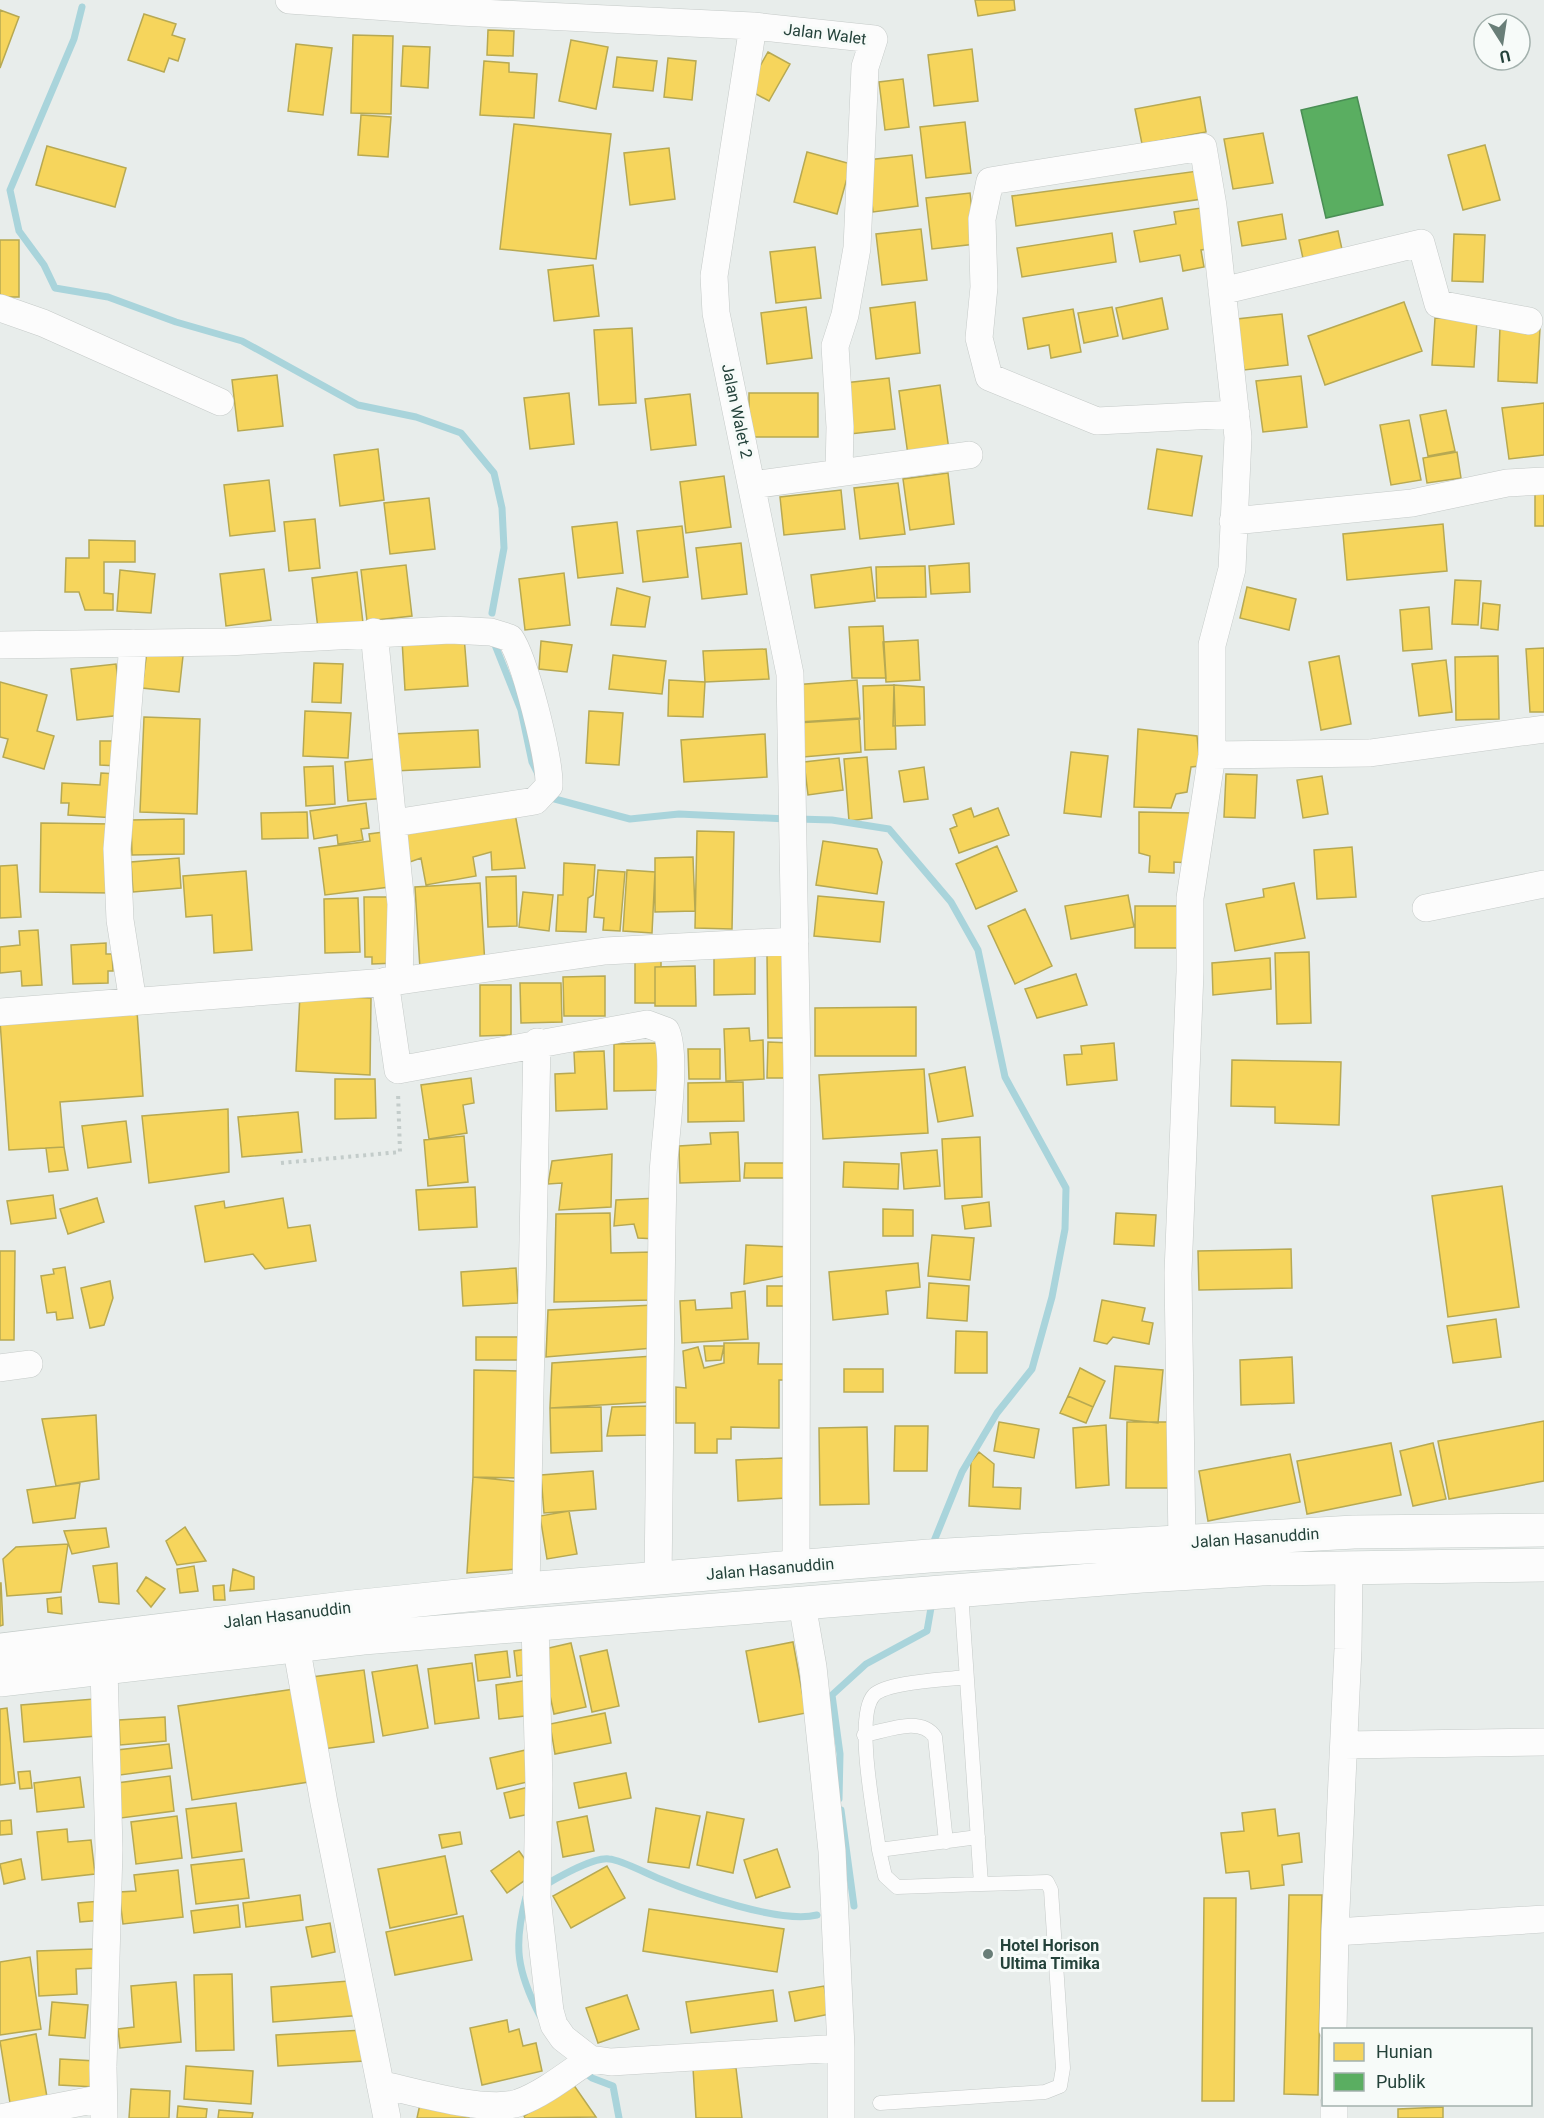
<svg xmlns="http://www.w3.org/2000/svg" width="1544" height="2118" viewBox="0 0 1544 2118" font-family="Roboto,sans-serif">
<rect width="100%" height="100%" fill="#e8edeb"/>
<path fill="#f6d55c" stroke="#b7a952" stroke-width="1.5" d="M975,0H1014L1015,10L978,16Z
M0,10L19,17L0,68Z
M144,14L176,24L172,35L185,39L178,61L169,58L164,72L128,60Z
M488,30L514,31L513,56L487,55Z
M353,35L393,36L391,114L351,113Z
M571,40L608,47L596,109L559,101Z
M296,44L332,48L323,115L288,111Z
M403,46L430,47L428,88L401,86Z
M972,49L978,101L934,106L928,55Z
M768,52L790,64L769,101L747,89Z
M617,57L657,61L653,91L613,87Z
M668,58L696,61L692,100L664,97Z
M484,61L509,63V72L537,74L534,118L480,115Z
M903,79L909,127L885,130L879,82Z
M1200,97L1206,132L1142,144L1135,109Z
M361,115L391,117L388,157L358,155Z
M965,122L971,173L926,178L920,127Z
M514,124L611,134L596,259L500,249Z
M1263,133L1273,183L1233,189L1224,139Z
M1485,145L1500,200L1463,210L1448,155Z
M47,146L126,168L115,207L36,185Z
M669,148L675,199L630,205L624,153Z
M807,152L851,164L837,214L794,202Z
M912,155L918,206L873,212L867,160Z
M1198,171L1202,199L1016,226L1012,196Z
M970,193L976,244L932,249L926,198Z
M1201,208L1208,249L1201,250L1204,267L1183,271L1180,255L1140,262L1134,231L1176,224L1174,212Z
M1282,214L1286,239L1242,246L1238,222Z
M921,229L927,280L882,285L876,234Z
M1338,231L1343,254L1304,263L1299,240Z
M1112,233L1116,262L1022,277L1017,248Z
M1454,234L1485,235L1483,282L1452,281Z
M0,240H19V297H0Z
M815,247L821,298L776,303L770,252Z
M593,265L599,316L554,321L548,270Z
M1162,298L1168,329L1123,339L1116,308Z
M915,302L920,353L876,359L870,308Z
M1404,302L1422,351L1325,385L1308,336Z
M806,307L812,358L767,364L761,313Z
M1112,307L1118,336L1084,343L1078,313Z
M1073,309L1081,352L1051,358L1049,345L1028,349L1023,318Z
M1282,314L1288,365L1244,370L1237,319Z
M1435,318L1477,320L1474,367L1432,365Z
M1500,327L1540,328L1537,383L1498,381Z
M632,328L636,403L599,405L594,330Z
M277,375L283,426L238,431L232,380Z
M1301,376L1307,427L1263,432L1256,381Z
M889,378L895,429L850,434L844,383Z
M940,385L949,450L908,455L899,391Z
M569,393L574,444L530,449L524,398Z
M749,393H818V437H749Z
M690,394L696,445L651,450L645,399Z
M1544,403V455L1509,459L1502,408Z
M1446,410L1455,451L1428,456L1420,415Z
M1409,420L1421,480L1391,485L1380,425Z
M378,449L384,500L340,506L334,455Z
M1157,449L1202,456L1192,516L1148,509Z
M1457,452L1461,478L1427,483L1423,458Z
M948,473L954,524L910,530L903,479Z
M724,476L731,527L686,533L680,482Z
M269,480L275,531L230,536L224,485Z
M898,483L905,534L860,539L854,488Z
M841,490L845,529L784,535L780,497Z
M1535,493H1544V526H1535Z
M429,498L435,549L390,554L384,503Z
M315,519L320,568L289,571L284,522Z
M617,522L623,573L578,578L572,527Z
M1443,524L1447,571L1347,580L1343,534Z
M682,526L688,577L643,582L637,531Z
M89,540L135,541V562H104V593L113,594V610H85L79,592H65L66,558H89Z
M741,543L747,594L702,599L696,548Z
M969,563L970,592L931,594L929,566Z
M406,565L412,616L367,621L361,570Z
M925,566L926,597L877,598L876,567Z
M871,567L875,601L815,608L811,575Z
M264,569L271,620L226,626L220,574Z
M120,570L155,574L151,613L117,611Z
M357,572L363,623L318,629L312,578Z
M564,573L570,625L525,630L519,579Z
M1455,580L1481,581L1478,625L1452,624Z
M1247,587L1296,599L1289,630L1240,618Z
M617,588L650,597L645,627L611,625Z
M1483,603L1500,605L1498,630L1481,628Z
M1429,607L1432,649L1403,651L1400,610Z
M883,626L886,678H852L849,627Z
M464,636L468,686L405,690L402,640Z
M918,640L920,680L886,682L883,642Z
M541,641L572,645L567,672L539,669Z
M1544,648V712H1530L1526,649Z
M766,649L769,679L705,682L703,651Z
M147,651L183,656L179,692L142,688Z
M613,655L666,661L662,694L609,689Z
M1339,656L1351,724L1321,730L1309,662Z
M1498,656L1499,719L1456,720L1455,657Z
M1446,660L1452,712L1419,716L1412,664Z
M314,663L343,664L341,703L312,702Z
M116,664L122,715L77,720L71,669Z
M669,680L705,682L703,717L668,716Z
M857,680L860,719L797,723L793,685Z
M0,682L47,695L37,731L54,736L44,769L3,757L8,739L0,737Z
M894,685L924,687L925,725L893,726Z
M894,685L896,749L865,750L863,686Z
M305,711L351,713L348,758L303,756Z
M589,711L623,713L619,765L586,763Z
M144,717L200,719L197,814L140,812Z
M859,718L861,752L803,757L800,722Z
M1138,729L1197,736L1200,766L1191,767L1187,792L1176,794L1171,808L1134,807Z
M478,730L480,767L394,771L392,734Z
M765,734L767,777L684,782L681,740Z
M100,741H117V766L100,765Z
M1071,752L1108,756L1101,817L1064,813Z
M867,757L872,818L849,821L844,759Z
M384,758L388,798L348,801L345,762Z
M839,758L843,790L808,795L804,762Z
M333,766L335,804L306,806L304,767Z
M924,767L928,799L904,802L899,771Z
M101,773L118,774L116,818L68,815L69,803H61L62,783L100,785Z
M1226,774L1257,775L1255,818L1224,817Z
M1322,776L1328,814L1303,818L1297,780Z
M366,803L369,828L361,829L363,840L338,844L337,835L314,839L310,811Z
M514,808L525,868L492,870L491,852L473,857L476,876L426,885L421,858L407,863L404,831Z
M971,808L974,817L998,808L1009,835L959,853L950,829L957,826L953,815Z
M307,812L308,838L262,839L261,813Z
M1139,812L1191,813L1190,863L1174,862V873L1149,872L1150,856L1139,853Z
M184,819V854L132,855L131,820Z
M41,823L112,824L111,893L40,892Z
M391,831L398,886L325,895L319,848L370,841L369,834Z
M697,831L734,832L732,929L695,928Z
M823,841L877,849L882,862L877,894L816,885Z
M997,846L1017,891L976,909L956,864Z
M1352,847L1356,897L1317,899L1314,850Z
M693,857L695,911L655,912V858Z
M179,858L181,888L133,892L131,862Z
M564,863L595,865L593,895L588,898L586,932L556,931L558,895H563Z
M17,865L21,917L0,918V866Z
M598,870L625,872L620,931L603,930L604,918L594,917Z
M627,870L655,872L652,933L623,931Z
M246,871L252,950L214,953L212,915L186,917L183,876Z
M516,876L517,926L488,927L486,877Z
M480,883L485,965L420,969L415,887Z
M1294,883L1305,938L1235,951L1226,904L1264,897L1263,889Z
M523,892L553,895L549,931L519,927Z
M1128,895L1134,927L1071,939L1065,906Z
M818,896L884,902L880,942L814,936Z
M364,897H396L397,963L372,964V957H365Z
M358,898L360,952L325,953L324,899Z
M1135,906H1180V948H1135Z
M1025,909L1052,966L1015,984L988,926Z
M38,930L42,985L22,986L21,971L0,973V947L20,945L19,931Z
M106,943V954H112L113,971H108V983L73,984L71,945Z
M661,952V967H655V1003H635V953Z
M1309,952L1311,1023L1277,1024L1275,953Z
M767,954H790L792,1038H768Z
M755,955V994L714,995V956Z
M1270,958L1271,989L1213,995L1212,963Z
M695,966L696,1006H655V967Z
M1076,974L1087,1005L1037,1018L1025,989Z
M605,976V1016H564L563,977Z
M520,983H561L562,1022L521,1023Z
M480,985H511V1035L480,1036Z
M300,995L371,998L370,1075L296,1071Z
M916,1007V1056H815V1008Z
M137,1011L143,1096L60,1102L64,1147L9,1150L0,1021Z
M749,1028L750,1041L763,1040L764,1079L726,1081L724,1029Z
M768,1042L792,1043V1078H767Z
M662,1043L663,1090L614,1091V1044Z
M1114,1043L1117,1080L1067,1085L1064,1055L1082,1054L1081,1046Z
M688,1049H720V1079H689Z
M604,1051L607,1109L556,1111L555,1074L575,1073L574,1052Z
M1232,1060L1341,1062L1339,1125L1275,1123V1107L1231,1106Z
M965,1067L973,1116L938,1122L929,1074Z
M924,1069L928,1133L823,1139L819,1075Z
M471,1078L474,1103L463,1105L467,1133L429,1139L421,1085Z
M335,1079H375L376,1118L335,1119Z
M743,1082L744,1121L688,1122V1083Z
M228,1109L229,1172L149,1183L142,1116Z
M298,1112L302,1152L242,1157L238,1117Z
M126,1121L131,1162L88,1168L82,1126Z
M738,1132L740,1181L680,1183L679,1146L711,1144L710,1133Z
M464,1136L468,1182L428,1186L424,1140Z
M980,1137L982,1197L945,1199L942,1139Z
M64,1147L68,1170L49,1172L46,1148Z
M937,1150L940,1186L904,1189L901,1153Z
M612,1154L611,1207L559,1210L562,1183L548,1184L552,1161Z
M844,1162L899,1164L898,1189L843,1187Z
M745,1163H791L790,1178H744Z
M1502,1186L1519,1307L1448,1317L1432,1196Z
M475,1187L477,1227L419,1230L416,1190Z
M53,1195L56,1218L11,1224L7,1201Z
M97,1198L104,1222L68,1234L60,1209Z
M283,1198L288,1228L310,1225L316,1261L265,1269L253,1254L205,1262L195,1206L224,1201L225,1208Z
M658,1198L657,1239L638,1238L634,1224L614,1226L616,1200Z
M989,1202L991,1226L965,1229L962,1206Z
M883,1209L913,1210V1236H883Z
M610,1213L611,1253L653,1252L652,1300L554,1302L556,1214Z
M1116,1213L1156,1215L1154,1246L1114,1244Z
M932,1235L974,1238L970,1280L928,1276Z
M746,1245L791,1247L790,1275L744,1284Z
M1291,1249L1292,1288L1199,1290L1198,1251Z
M0,1251H15L14,1340H0Z
M918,1263L920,1287L886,1291L888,1314L833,1320L829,1272Z
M65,1267L73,1318L57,1320L56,1312L47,1313L41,1276L54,1274L53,1269Z
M516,1268L518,1303L463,1306L461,1272Z
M110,1281L113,1298L104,1325L90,1328L81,1288Z
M929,1283L969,1286L967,1321L927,1318Z
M767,1286H789L788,1306H767Z
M745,1291L748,1339L682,1343L680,1301L695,1300L696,1310L732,1308L731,1293Z
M1102,1300L1145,1308L1142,1321L1153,1323L1149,1344L1113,1337L1107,1344L1094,1341Z
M654,1305L653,1348L546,1357L548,1310Z
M1496,1319L1501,1357L1453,1363L1447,1326Z
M956,1331L987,1332V1373H955Z
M476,1337H522V1360H476Z
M724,1343H759L758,1364H787L786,1380H779V1428L731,1427V1439H717V1453H695V1423H676V1387L686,1388L683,1351L698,1347L704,1368L724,1363Z
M704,1346H724L721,1360L706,1361Z
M653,1356L651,1402L550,1408L552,1363Z
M1292,1357L1294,1403L1241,1405L1240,1360Z
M1115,1366L1163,1370L1158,1423L1110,1418Z
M1080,1368L1105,1381L1093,1407L1068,1396Z
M844,1369H883V1392H844Z
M474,1370L519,1371L518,1478L473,1477Z
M1068,1396L1093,1407L1086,1423L1060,1413Z
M651,1406V1435L607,1436L612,1407Z
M601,1407L602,1451L551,1453L550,1408Z
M96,1415L99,1479L56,1486L42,1419Z
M1544,1421V1481L1449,1499L1438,1441Z
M999,1422L1039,1429L1034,1458L994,1451Z
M1127,1422H1170L1169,1488H1126Z
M1106,1425L1109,1485L1076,1488L1073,1428Z
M895,1426H928L927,1471H894Z
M867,1427L869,1504L820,1505L819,1428Z
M1391,1443L1401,1495L1307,1514L1297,1461Z
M1433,1443L1446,1499L1413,1506L1400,1451Z
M979,1452L994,1464L993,1487L1021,1488L1020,1509L969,1506L971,1462Z
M1290,1454L1300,1502L1208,1521L1199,1471Z
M783,1458L786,1498L738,1501L736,1460Z
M593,1471L596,1509L544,1513L541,1475Z
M473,1477L521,1482L518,1569L467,1573Z
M80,1483L75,1518L33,1523L27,1490Z
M569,1511L577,1554L547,1559L540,1516Z
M185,1527L206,1561L177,1565L166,1541Z
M106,1528L109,1547L72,1554L64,1531Z
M68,1544L61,1592L7,1596L3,1559L16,1547Z
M117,1563L119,1604L99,1602L93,1566Z
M194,1566L198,1591L180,1593L177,1569Z
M233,1569L254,1577V1589L230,1591Z
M146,1577L165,1589L151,1607L137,1591Z
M1,1583L3,1625L0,1626V1583Z
M224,1585L225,1600H214L213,1586Z
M61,1597L62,1614L48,1612L47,1599Z
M793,1642L806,1713L759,1722L746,1651Z
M571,1643L586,1707L554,1714L540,1650Z
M527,1649L530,1674L517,1676L514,1651Z
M607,1650L619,1706L592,1712L580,1656Z
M507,1651L510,1677L478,1681L475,1655Z
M472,1663L479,1718L435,1724L428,1669Z
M417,1665L428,1728L383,1736L372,1672Z
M364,1670L374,1742L323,1749L312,1677Z
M529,1680L533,1715L499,1719L496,1685Z
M301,1688L315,1781L192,1800L178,1706Z
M94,1699L97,1736L24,1742L21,1705Z
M7,1708L15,1783L0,1785V1709Z
M605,1713L611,1743L555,1754L550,1724Z
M165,1717L166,1741L120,1745L119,1720Z
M169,1744L172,1768L120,1775L117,1750Z
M530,1749L536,1780L497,1789L490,1758Z
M30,1771L32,1788L20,1789L18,1772Z
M626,1773L631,1798L579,1808L574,1783Z
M170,1776L174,1811L121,1818L117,1783Z
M80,1777L84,1807L37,1812L34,1783Z
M529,1787L535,1813L510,1818L504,1793Z
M236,1803L242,1851L192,1858L186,1809Z
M656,1808L700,1816L689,1868L648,1862Z
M1275,1809L1278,1836L1299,1833L1302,1862L1282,1865L1284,1885L1251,1889L1249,1871L1226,1873L1221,1833L1244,1831L1242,1813Z
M707,1812L744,1819L733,1873L697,1865Z
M177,1816L182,1858L136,1864L131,1822Z
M587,1816L594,1851L563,1857L557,1822Z
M11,1820L12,1834L0,1835V1821Z
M67,1829L68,1842L91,1840L95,1874L42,1880L37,1832Z
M460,1832L462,1844L442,1848L439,1835Z
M777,1849L790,1887L756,1898L744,1860Z
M519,1851L535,1873L507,1893L491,1871Z
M445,1856L457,1914L390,1928L378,1869Z
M21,1859L25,1879L4,1884L0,1864Z
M244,1859L249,1898L196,1904L191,1865Z
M607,1866L625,1898L571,1928L553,1896Z
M178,1870L183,1917L123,1924L119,1892L136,1891L134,1875Z
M300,1895L303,1920L246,1927L243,1903Z
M1289,1895H1322L1318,2095L1284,2094Z
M1204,1898H1236L1234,2101H1202Z
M101,1901L103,1920L80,1922L78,1903Z
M238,1905L240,1927L194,1933L191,1911Z
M649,1909L784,1929L777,1972L643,1951Z
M463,1916L472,1960L395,1975L386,1932Z
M330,1923L335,1952L312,1957L306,1927Z
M95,1949L96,1968L76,1969L77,1994L39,1996L37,1951Z
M30,1957L41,2029L0,2035V1962Z
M232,1974L234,2050L196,2051L194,1975Z
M362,1980L364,2015L273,2022L271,1987Z
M176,1982L181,2042L120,2048L118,2029L134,2027L131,1986Z
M824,1986L830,2014L795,2021L789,1992Z
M773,1990L777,2021L691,2033L686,2002Z
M627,1995L639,2029L598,2043L586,2008Z
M52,2002L88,2005L85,2038L49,2035Z
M507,2020L509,2032L519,2029L523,2046L536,2043L542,2071L482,2085L470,2028Z
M363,2030L365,2061L278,2066L276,2035Z
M36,2034L47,2097L10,2103L0,2041Z
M60,2059L96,2061L95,2087L59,2085Z
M186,2066L253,2071L251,2104L184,2099Z
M693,2068H736L742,2118H696Z
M573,2084L596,2117L525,2118L524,2116Z
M131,2089L170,2091L169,2118H129Z
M422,2095L472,2105L469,2118H417Z
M178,2106L207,2109L206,2118H177Z
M1443,2107V2118H1398V2109Z
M219,2110L253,2113L252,2118H218Z"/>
<path fill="#5aae61" stroke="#4a8e55" stroke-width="1.5" d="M1357,97L1383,205L1326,218L1301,110Z"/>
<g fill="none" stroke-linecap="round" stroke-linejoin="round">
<path stroke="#a9d4db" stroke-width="7" d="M82,7L74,39L10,190L19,231L44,265L55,288L108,297L176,322L242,341L358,405L416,417L461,433L494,473L502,508L504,548L492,613
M493,640L521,710L532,762L538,774
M549,794L551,798L630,819L679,814L787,819
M798,819L832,820L889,829L951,902L978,950L1005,1077L1066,1188L1065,1229L1052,1297L1032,1369L997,1413L962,1472L932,1546
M839,1799L840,1754L832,1695L866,1664L927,1631L932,1602
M841,1810L854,1906
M545,1885C559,1877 593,1857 609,1859C622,1860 647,1874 660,1879C696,1894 780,1924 817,1915
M526,1897C513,1946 517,1971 540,2016
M583,2071L592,2078L613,2086L619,2118"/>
<defs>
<path id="lane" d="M965,1677C945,1680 887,1682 874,1695C854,1716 875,1819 879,1850L978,1837
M864,1735C886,1731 921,1715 935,1737L946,1842
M879,1850L885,1876L897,1887L981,1884
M880,2103L1045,2092L1060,2086L1063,2068L1051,1890L1047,1882L981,1884L961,1592"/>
<path id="street" d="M289,0L459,12L753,26L874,39L865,67L857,248L845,315L835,346L840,427L839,473L753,485
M753,26L714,276L716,313L790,674L797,1069L796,1568
M1222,291L1421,243L1438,304L1529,321
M0,308L43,323L220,402
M839,473L969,455
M1233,521L1412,503L1507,483L1544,481
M374,632L401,904L399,981
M0,645L227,642L450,630L491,632L510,638C525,659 550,760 549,786L535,801L394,823
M1212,755L1370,753L1544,729
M1426,908L1544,884
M385,981L398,1070L647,1024L666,1031C678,1057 664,1142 663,1176C660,1310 660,1444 658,1578
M133,1002L120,920L117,849L133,643
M0,1012L399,981L605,951L795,941
M0,1368L29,1364
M1182,1543L1178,1273L1190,972V898L1212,755V645L1232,569L1238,437L1213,206L1203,147L990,181L982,219L984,287L979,338L989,377L1097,421L1236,414
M526,1589L537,1042
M802,1604L813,1667L832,1851L841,2048
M535,1623L539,1784L537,1898L550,2011L554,2025L563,2038L590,2059L611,2062L841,2048V2118
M296,1645L324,1803L387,2118
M104,1669L109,1849L103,2067L104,2118
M1344,1745L1544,1742
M1335,1932L1348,1649L1349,1568
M1333,2030L1335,1932L1544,1919
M380,2084C413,2092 486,2113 518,2103C543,2094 568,2074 590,2059
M1334,2104V2118
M0,2118L103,2098"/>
<path id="secondary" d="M0,1650L352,1607L526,1589L929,1556L1354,1532L1544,1530
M0,1680L363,1638L1142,1576L1262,1569L1544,1565"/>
</defs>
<use href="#lane" stroke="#c5cac8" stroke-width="15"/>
<use href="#street" stroke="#c5cac8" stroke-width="28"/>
<use href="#secondary" stroke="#c3cbc8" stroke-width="34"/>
<path stroke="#c3ccca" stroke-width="4" stroke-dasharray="3 4.5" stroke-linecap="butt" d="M281,1163L400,1152L398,1092"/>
<use href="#lane" stroke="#fcfcfc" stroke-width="14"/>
<use href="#street" stroke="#fcfcfc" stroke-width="27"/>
<use href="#secondary" stroke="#fcfcfc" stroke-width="33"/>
</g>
<circle fill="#697e78" stroke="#f7fbf9" stroke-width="2" cx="988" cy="1954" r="6"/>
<g text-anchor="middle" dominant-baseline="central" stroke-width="6" stroke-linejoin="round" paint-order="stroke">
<g font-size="16" fill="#24423a" stroke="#f7fbf9">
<text transform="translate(825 34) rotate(7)">Jalan Walet</text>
<text transform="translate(737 411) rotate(78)">Jalan Walet 2</text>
<text transform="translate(1255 1538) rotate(-4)">Jalan Hasanuddin</text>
<text transform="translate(770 1569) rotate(-5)">Jalan Hasanuddin</text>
<text transform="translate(287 1615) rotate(-7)">Jalan Hasanuddin</text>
</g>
<g font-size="16" font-weight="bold" fill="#24423a" stroke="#f7fbf9" text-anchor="start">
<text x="1000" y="1945">Hotel Horison<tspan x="1000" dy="18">Ultima Timika</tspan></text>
</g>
</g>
<rect x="1322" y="2028" width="210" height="78" fill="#f7fbf9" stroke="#a3b1ad" stroke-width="1.5"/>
<rect x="1334" y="2043" width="30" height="18" fill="#f6d55c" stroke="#a3b1ad" stroke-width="1.5"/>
<text x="1376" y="2058" font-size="18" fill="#24423a">Hunian</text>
<rect x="1334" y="2073" width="30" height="18" fill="#5aae61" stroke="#a3b1ad" stroke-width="1.5"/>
<text x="1376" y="2088" font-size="18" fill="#24423a">Publik</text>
<g transform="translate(1502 42) rotate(168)"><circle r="28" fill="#f7fbf9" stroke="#a3b1ad" stroke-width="1.5"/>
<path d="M0-4.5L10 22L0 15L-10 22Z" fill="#697e78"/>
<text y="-9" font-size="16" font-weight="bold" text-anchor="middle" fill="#24423a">U</text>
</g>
</svg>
